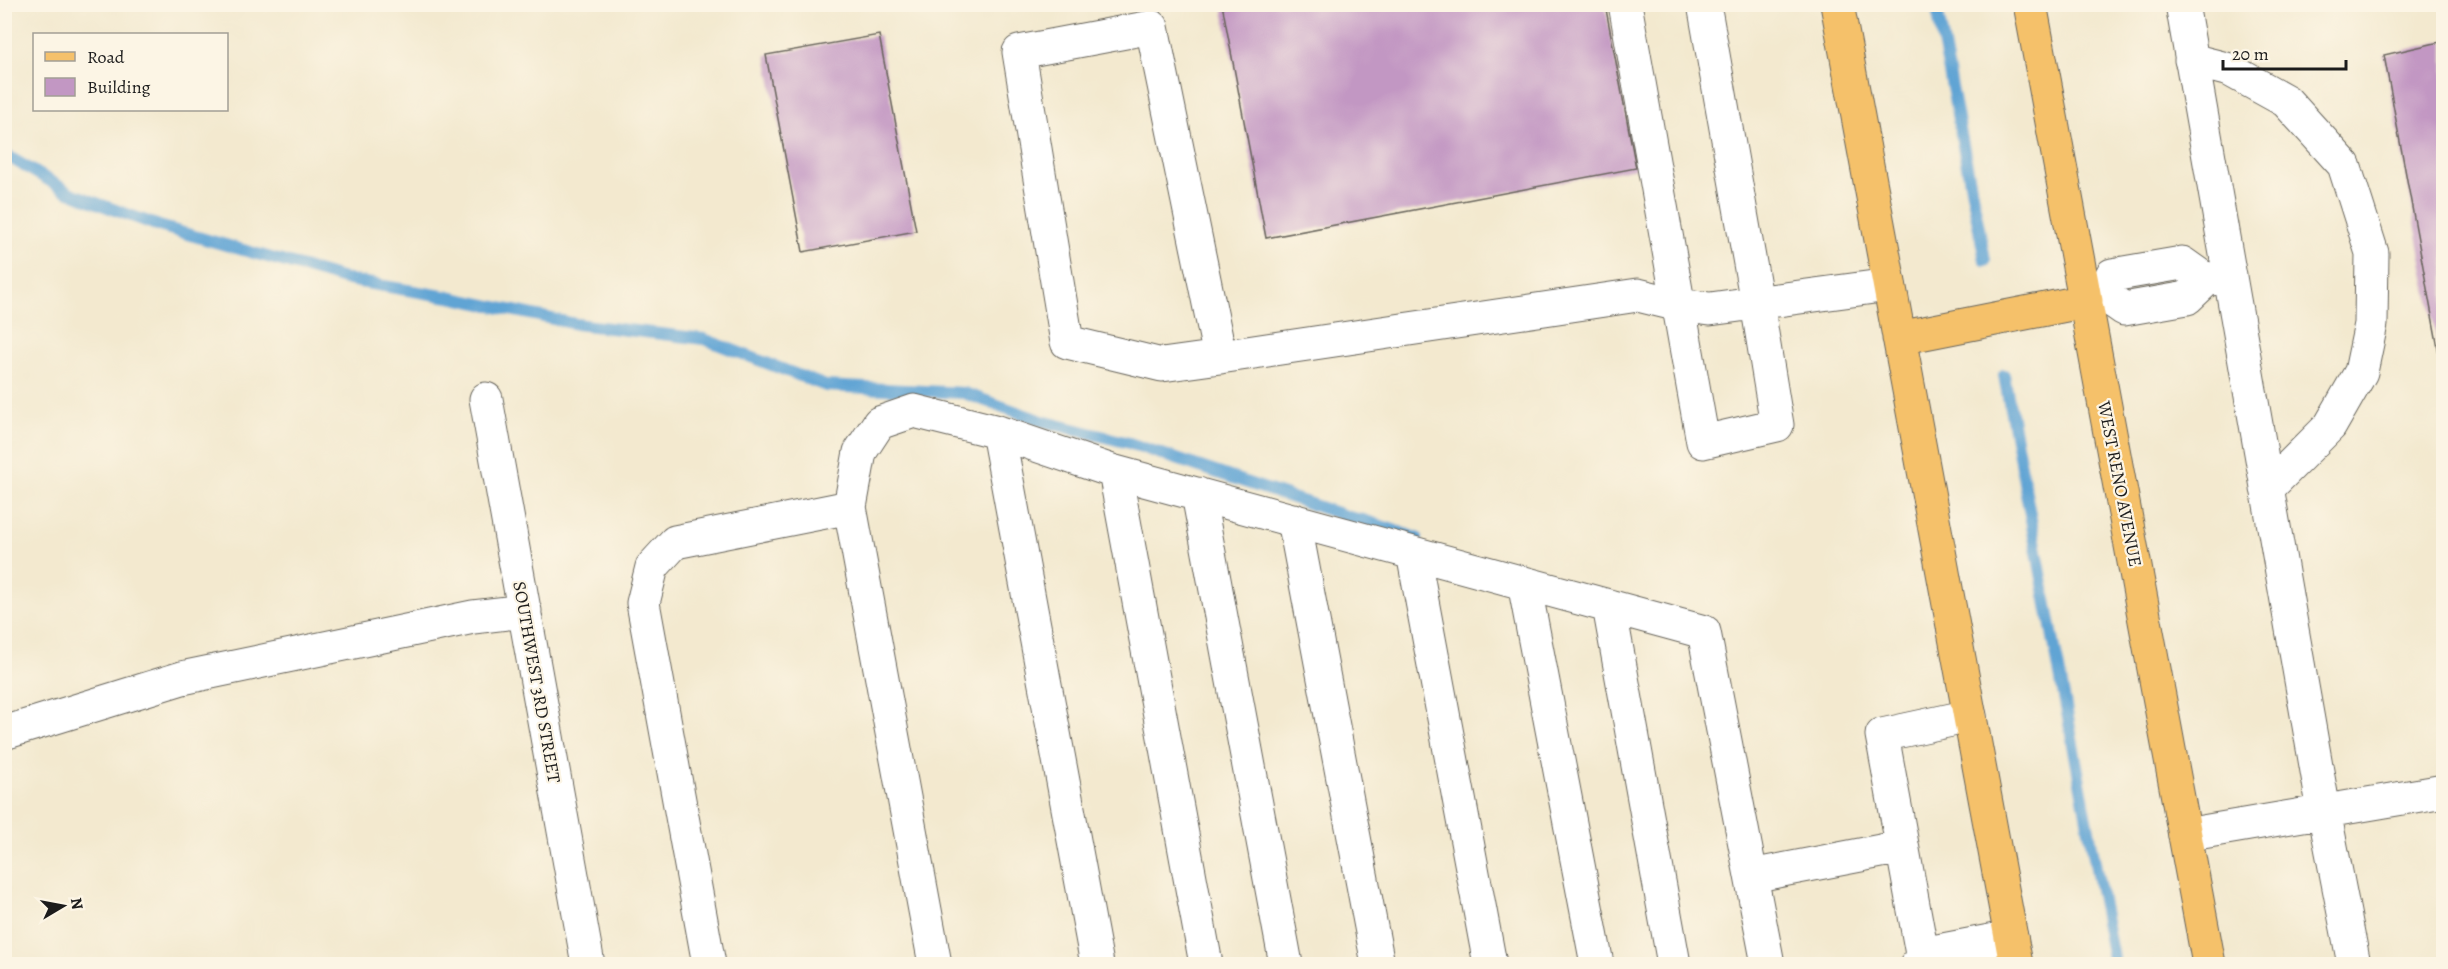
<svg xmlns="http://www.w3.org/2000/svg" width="2448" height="969" viewBox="0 0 2448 969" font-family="Alegreya,serif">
<rect width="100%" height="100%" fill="#fcf5e5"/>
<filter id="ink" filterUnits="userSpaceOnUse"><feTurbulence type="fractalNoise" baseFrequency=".0167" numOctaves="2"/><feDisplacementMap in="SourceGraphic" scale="12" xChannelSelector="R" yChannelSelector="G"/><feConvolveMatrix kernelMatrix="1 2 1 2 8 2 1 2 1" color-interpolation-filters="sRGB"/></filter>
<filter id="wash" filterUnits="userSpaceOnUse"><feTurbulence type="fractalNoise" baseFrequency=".008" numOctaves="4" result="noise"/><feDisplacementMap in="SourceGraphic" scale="24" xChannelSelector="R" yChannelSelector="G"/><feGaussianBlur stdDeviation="1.35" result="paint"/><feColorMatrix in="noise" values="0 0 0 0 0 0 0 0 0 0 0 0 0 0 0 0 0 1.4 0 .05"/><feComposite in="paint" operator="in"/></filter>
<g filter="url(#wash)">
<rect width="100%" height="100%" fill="#f3e9cf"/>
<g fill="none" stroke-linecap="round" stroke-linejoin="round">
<path stroke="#60a4d4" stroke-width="12" d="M1936,4L1985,260
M4,154L69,192L102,205L159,226L348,280L449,297L576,324L704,339L826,386L964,393L1042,421L1129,443L1352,518L1363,520L1417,538
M2004,375L2114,964"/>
</g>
<g id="blocks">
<path fill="#c297c3" d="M1222,4H1605L1636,168L1266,238Z
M879,35L916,231L803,252L766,55Z
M2444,41V370H2442L2384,55Z"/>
</g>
</g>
<g filter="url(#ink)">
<use href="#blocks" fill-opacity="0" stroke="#67645b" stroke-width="1.5"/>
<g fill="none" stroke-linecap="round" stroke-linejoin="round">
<defs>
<path id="minor" d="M1625,4L1703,442L1777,425L1757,303L1704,4
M2182,4L2324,811L2354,964
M2191,60L2230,70L2286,101L2344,165L2372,253L2371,324L2361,372L2330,426L2267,489
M2104,295L2124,309L2187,298L2206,280L2230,275
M2104,295L2112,275L2182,263L2206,280
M1220,357L1152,27L1019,52L1067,342L1162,365L1220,357L1638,295L1679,305L1710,309L1889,285
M486,399L588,964
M998,432L1097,964
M1115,472L1206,964
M1198,494L1286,964
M850,507L935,964
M1294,520L1378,964
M1413,553L1490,964
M1524,583L1597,964
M1609,606L1674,964
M4,733L182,678L473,617L525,611
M2185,835L2444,791
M1751,876L1902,847
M1922,954L1882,735L1970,716
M709,964L643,603L652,567L675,542L850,507L860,452L879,423L914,411L998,432L1115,472L1704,632L1768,964
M1918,964L1922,954L2011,937"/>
<path id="major" d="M1837,4L2016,964
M2030,4L2209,964
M1899,338L2086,301"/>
</defs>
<use href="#minor" stroke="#67645b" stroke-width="35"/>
<use href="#major" stroke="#67645b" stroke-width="35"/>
<use href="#minor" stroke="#fff" stroke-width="33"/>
<use href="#major" stroke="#f5c16b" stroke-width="33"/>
</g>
</g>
<g text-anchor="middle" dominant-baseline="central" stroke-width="4.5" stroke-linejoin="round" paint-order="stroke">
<g font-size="18" fill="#1c1c1c" stroke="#fcf5e5">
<text transform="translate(2120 484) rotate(79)">WEST RENO AVENUE</text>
<text transform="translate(537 682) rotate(80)">SOUTHWEST 3RD STREET</text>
</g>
</g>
<rect width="2448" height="969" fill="none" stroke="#fcf5e5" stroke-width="24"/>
<rect x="33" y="33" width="195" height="78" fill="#fcf5e5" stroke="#a29e95" stroke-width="1.5"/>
<rect x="45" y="52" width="30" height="9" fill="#f5c16b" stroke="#a29e95" stroke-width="1.5"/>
<text x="87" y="63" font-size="18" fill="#1c1c1c">Road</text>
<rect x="45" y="78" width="30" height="18" fill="#c297c3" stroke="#a29e95" stroke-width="1.5"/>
<text x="87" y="93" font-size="18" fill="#1c1c1c">Building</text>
<g transform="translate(63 906) rotate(80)" stroke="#fcf5e5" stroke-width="4.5" paint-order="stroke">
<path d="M0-4.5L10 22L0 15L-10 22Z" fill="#1c1c1c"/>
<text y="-9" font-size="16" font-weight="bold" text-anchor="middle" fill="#1c1c1c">N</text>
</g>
<path d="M2223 60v9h123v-9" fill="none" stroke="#1c1c1c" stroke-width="3"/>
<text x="2232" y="60" font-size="18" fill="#1c1c1c" stroke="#fcf5e5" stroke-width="4.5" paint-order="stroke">20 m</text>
</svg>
